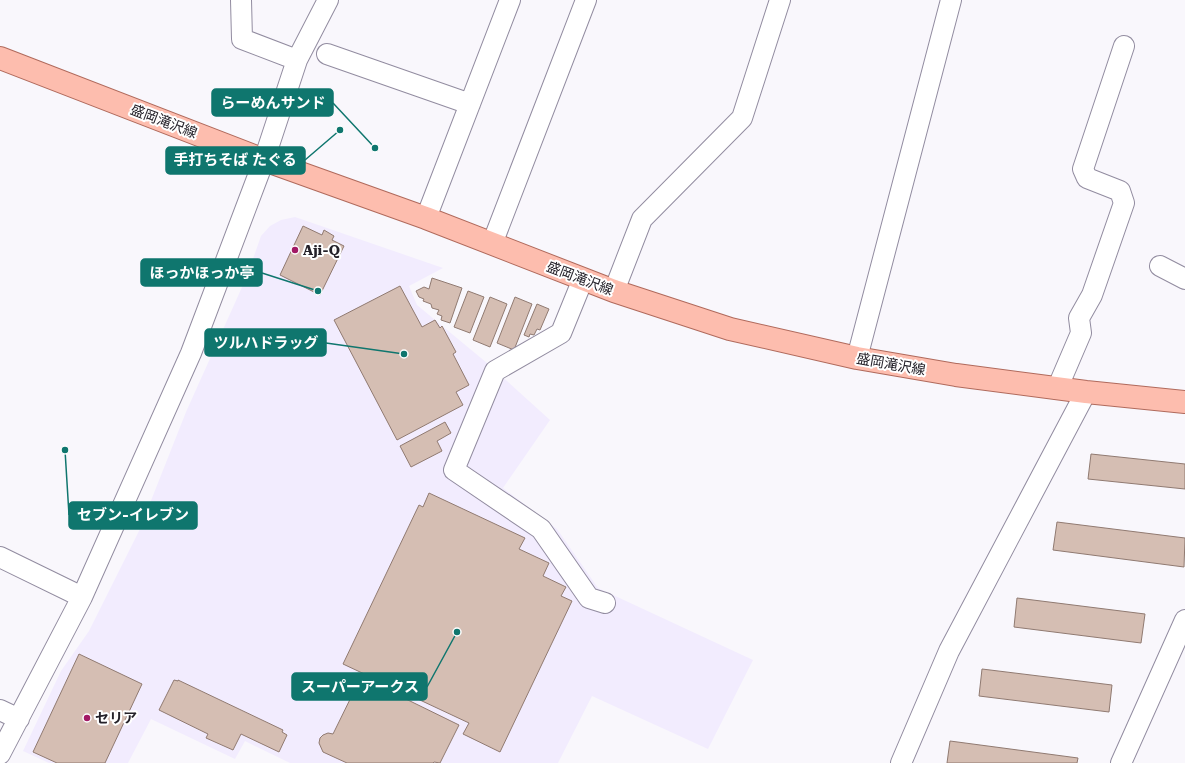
<svg xmlns="http://www.w3.org/2000/svg" width="1185" height="763" viewBox="0 0 1185 763" font-family="'Roboto Serif','Noto Sans JP',serif">
<rect width="100%" height="100%" fill="#f9f7fc"/>
<path fill="#f2ecfe" d="M295,217L443,268L409,286L417,305L487,363L550,420L503,488L557,529L598,588L753,660L708,749L592,696L558,763H290L245,741L235,759L151,719L128,763H49L23,751L61,671L89,631L139,531L186,412L247,276L261,236L270,226L281,220Z"/>
<path fill="#d5beb3" stroke="#907a71" d="M303,226L322,235L324,230L334,236L332,240L344,246L320,295L280,275Z
M432,278L462,288L450,323L441,320L442,316L437,314L439,310L432,308L431,304L423,301L424,299L419,297L416,291L424,287L429,289Z
M400,286L422,327L435,320L440,328L442,326L456,352L453,354L469,385L456,392L463,405L397,440L334,320Z
M468,291L484,297L470,333L454,327Z
M490,297L507,304L490,347L473,340Z
M515,297L532,304L514,350L497,343Z
M537,304L549,309L540,330L537,329L534,335L530,334L529,337L524,335Z
M445,422L451,433L437,441L442,451L411,467L400,446Z
M1091,454L1185,464V489L1088,479Z
M429,493L525,538L519,549L549,563L543,576L566,587L561,596L572,601L500,752L463,734L469,723L343,664L419,505L423,507Z
M1057,522L1185,538L1184,567L1053,550Z
M1017,598L1145,614L1141,643L1014,627Z
M79,654L142,684L105,763H57L33,752Z
M982,669L1112,685L1109,712L979,696Z
M361,677L459,725L440,763L434,762L433,763H347L323,752L319,743L320,738L323,735L328,733L333,734Z
M174,680L178,681V680L283,730L282,732L287,735L279,752L241,734L233,750L206,738L208,734L159,710Z
M950,741L1078,758L1077,763H947Z"/>
<g fill="none" stroke-linecap="round" stroke-linejoin="round">
<defs>
<path id="minor" d="M241,0L242,39L297,60
M327,54L470,104
M426,218L510,0
M492,244L586,0
M1160,266L1185,279
M583,279L561,333L495,371L454,470L541,529L589,598L605,603
M614,291L642,219L742,118L780,0
M857,358L951,0
M1057,389L1081,333L1079,318L1092,295L1124,203L1120,191L1087,178L1083,169L1124,46
M0,557L82,597
M0,710L19,719
M0,754L82,597L191,353L264,160L297,60L328,0
M901,763L949,651L1086,392
M1121,763L1185,620"/>
<path id="major" d="M0,58L264,160L426,218L614,291L730,329L857,358L956,375L1086,392L1185,402"/>
</defs>
<use href="#minor" stroke="#928ca0" stroke-width="22"/>
<use href="#major" stroke="#b06a5c" stroke-width="24"/>
<use href="#minor" stroke="#fff" stroke-width="20"/>
<use href="#major" stroke="#fdbdae" stroke-width="22"/>
</g>
<g fill="#a21965" stroke="#fff" stroke-width="1.5">
<circle cx="295" cy="250" r="4"/>
<circle cx="87" cy="718" r="4"/>
</g>
<g text-anchor="middle" dominant-baseline="central" stroke-width="4" stroke-linejoin="round" paint-order="stroke">
<g font-size="14" fill="#242129" stroke="#fff">
<text transform="translate(164 121) rotate(21)">盛岡滝沢線</text>
<text transform="translate(580 278) rotate(21)">盛岡滝沢線</text>
<text transform="translate(891 364) rotate(10)">盛岡滝沢線</text>
</g>
<g font-size="14" font-weight="bold" fill="#242129" stroke="#fff" text-anchor="start">
<text x="303" y="250">Aji-Q</text>
<text x="95" y="718">セリア</text>
</g>
</g>
<path fill="none" stroke="#0f766e" stroke-width="1.5" d="M375 148L333 103M340 130L305 160M318 291L262 273M404 354L326 343M65 450L69 515M457 632L427 687"/>
<g fill="#0f766e" stroke="#fff" stroke-width="1.5">
<circle cx="375" cy="148" r="4"/>
<circle cx="340" cy="130" r="4"/>
<circle cx="318" cy="291" r="4"/>
<circle cx="404" cy="354" r="4"/>
<circle cx="65" cy="450" r="4"/>
<circle cx="457" cy="632" r="4"/>
</g>
<g fill="#0f766e" stroke="#0f766e" stroke-width="1.5">
<rect x="212" y="89" width="121" height="27" rx="4"/>
<rect x="166" y="147" width="139" height="27" rx="4"/>
<rect x="141" y="259" width="121" height="27" rx="4"/>
<rect x="205" y="329" width="121" height="27" rx="4"/>
<rect x="69" y="502" width="128" height="27" rx="4"/>
<rect x="292" y="673" width="135" height="27" rx="4"/>
</g>
<g font-size="15" text-anchor="middle" font-weight="bold" fill="#fff">
<text x="273" y="108">らーめんサンド</text>
<text x="235" y="165">手打ちそば たぐる</text>
<text x="202" y="278">ほっかほっか亭</text>
<text x="266" y="348">ツルハドラッグ</text>
<text x="133" y="520">セブン-イレブン</text>
<text x="360" y="692">スーパーアークス</text>
</g>
</svg>
